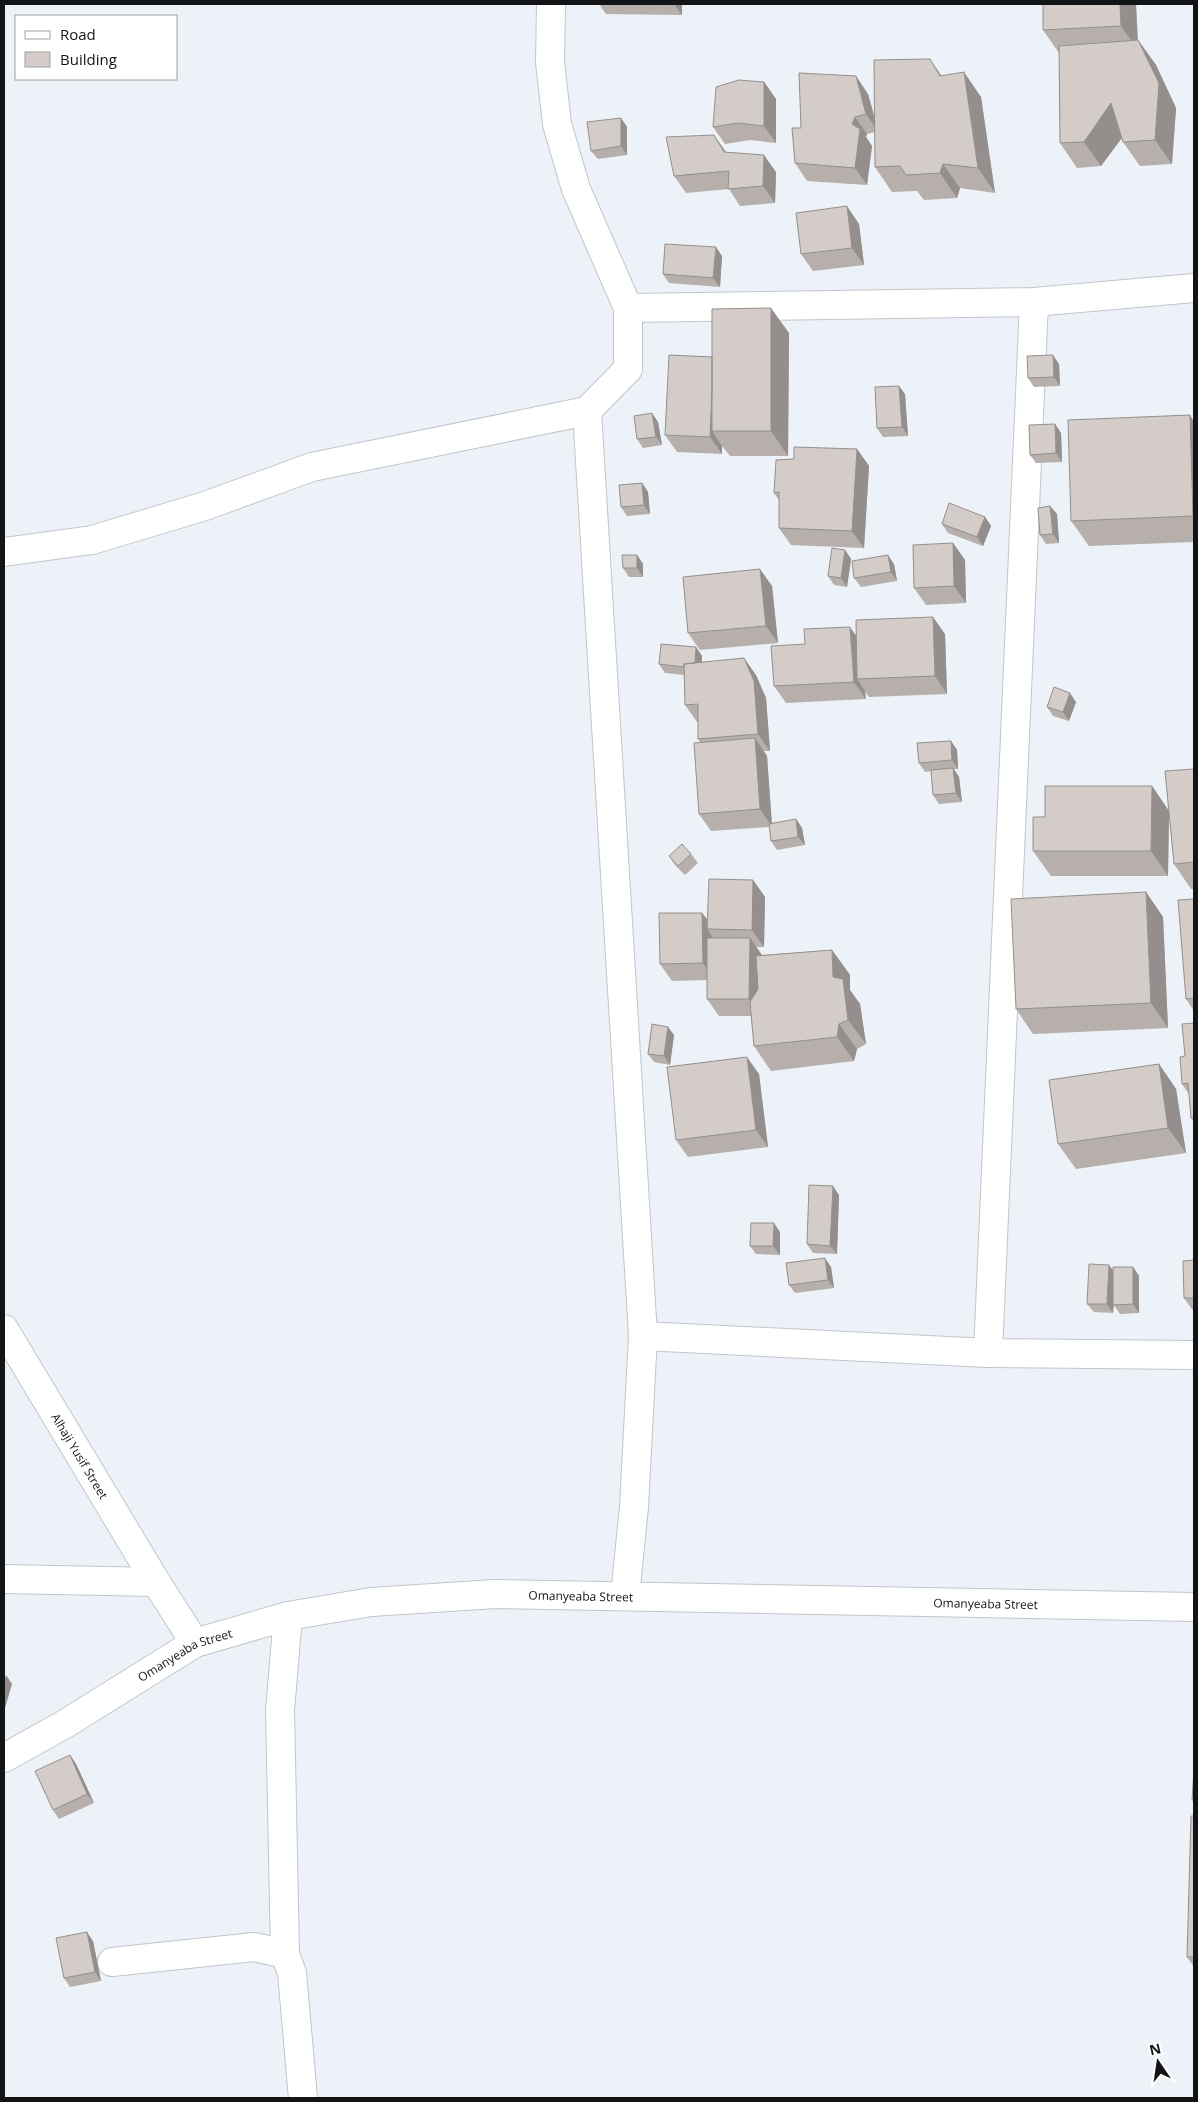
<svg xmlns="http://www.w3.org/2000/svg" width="1198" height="2102" viewBox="0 0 1198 2102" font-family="'Open Sans',sans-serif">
<rect width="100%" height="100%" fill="#ecf2f7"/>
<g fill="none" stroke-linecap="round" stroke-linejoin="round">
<defs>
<g id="minor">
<path d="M551,4L550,62L557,124L576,189L628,308V369L587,411L643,1336L634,1507L625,1596"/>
<path d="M628,308L1034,302L1194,288"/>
<path d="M4,552L92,540L205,506L312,467L587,411"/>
<path id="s1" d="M4,1329L156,1582"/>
<path d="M643,1336L988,1353L1194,1355"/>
<path d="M988,1353L1034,302"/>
<path d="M4,1579L156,1582L195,1643"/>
<path id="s2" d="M4,1758L65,1724L195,1643L288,1616L371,1602L495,1594L1194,1607"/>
<path d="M285,1954L280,1710L288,1616"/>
<path d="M112,1962L254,1947L285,1954L292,1973L303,2098"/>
</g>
</defs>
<use href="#minor" stroke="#c1c6cc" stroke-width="30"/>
<use href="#minor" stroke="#fff" stroke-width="28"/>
</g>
<path fill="#b6afac" d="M599,4H682V15L606,14Z
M1043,4H1136L1138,40L1156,65L1176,108L1172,164L1140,166L1123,142L1122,138L1101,166L1077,168L1060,143L1059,53L1043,30Z
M942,76L981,97L995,193L960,188L957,198L924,200L917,191L892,192L875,167V132L867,134L866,137L872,146L867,185L807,181L795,163L801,128L868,94L875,118Z
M764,82L776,99V143L750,140L725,144L713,127Z
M621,118L627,127V155L598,159L591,151Z
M726,152L776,172L775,203L740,206L729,189L686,193L674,176Z
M859,224L864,265L813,271L801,254Z
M722,256L720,287L669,283L663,274Z
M789,333L788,456H730L722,446V454L677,452L665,435L712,357Z
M1059,364L1060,386L1034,387L1028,378Z
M905,394L908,436L883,437L877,428Z
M658,422L662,445L643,448L637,439Z
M1194,422V542L1089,546L1071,521Z
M1055,424L1061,433L1062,462L1036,463L1030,455Z
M857,449L869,466L864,548L791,545L779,528V500L774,493L794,459Z
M642,483L648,492L650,514L627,516L621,507Z
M1050,506L1057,514L1059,543L1046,544L1040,535Z
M985,517L991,526L983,546L948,533L942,524Z
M953,543L965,560L966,603L926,605L914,588Z
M845,550L851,559L847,587L834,585L828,576Z
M637,555L643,564V577H629L623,568Z
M894,564L897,581L861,587L854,578Z
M772,586L778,643L700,650L688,633Z
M856,634H945L947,694L869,697L865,691L866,699L786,703L774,686L805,644Z
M696,647L702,656V662L756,675L766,698L770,751H764L767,756L772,823L796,819L802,828L805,845L777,850L771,841L769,827L711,831L699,814L701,743L698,739V722H697L685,705L684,675L665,673L659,664Z
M1076,702L1069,721L1053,716L1047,707Z
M951,741L957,750L958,769H954L959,777L962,802L939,804L933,795L931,771L925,772L919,763Z
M1194,769V889H1191L1174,864L1169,813L1168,876H1051L1033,851L1045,817L1152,786L1169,811Z
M691,854L698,863L685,875L675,865L669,856Z
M753,880L765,897L764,947H756L762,955L832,950L850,975V990L860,1004L866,1044L857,1049L854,1061L771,1071L754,1046L751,1016H719L707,999V980L672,981L660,964L702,913L708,920Z
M1146,892L1163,917L1168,1028L1033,1034L1016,1009Z
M1194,899V1011L1186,999Z
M1194,1023V1122L1191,1118L1189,1094L1182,1084L1185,1056Z
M668,1027L674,1035L670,1065L654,1062L648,1054Z
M1159,1064L1176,1089L1186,1153L1076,1169L1058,1144Z
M759,1074L768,1147L688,1157L676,1140Z
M839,1195L837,1254L813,1253L807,1244Z
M780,1232V1255L756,1254L750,1246Z
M1194,1260V1312L1184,1298Z
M831,1267L834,1288L795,1293L789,1285Z
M1133,1267L1139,1276V1313L1120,1314L1114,1305L1113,1313L1094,1312L1087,1304L1113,1271Z
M70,1755L76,1764L94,1803L59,1819L53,1810Z
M1194,1816V1967L1187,1957Z
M93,1941L101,1981L70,1987L64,1978Z"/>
<path fill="#948f8c" d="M674,4H682V15Z
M1120,4H1136L1138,50L1121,26Z
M1138,40L1156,65L1176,108L1172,164L1155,140Z
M930,59L947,84L940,76Z
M964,72L981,97L995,193L978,168Z
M856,76L868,94L878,131L866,114Z
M764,82L776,99V143L764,126Z
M1111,103L1129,128L1101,166L1084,142Z
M855,117L867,134L866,137L872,146L867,185L855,168L852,124Z
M621,118L627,127V155L621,146Z
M714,135L726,152H724Z
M764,155L776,172L775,203L763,186Z
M943,164L960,188L957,198L940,173Z
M847,206L859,224L864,265L852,248Z
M716,247L722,256L720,287L713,278Z
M771,308L789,333L788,456L771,431Z
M1053,355L1059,364L1060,386L1054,377Z
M714,357L712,431L722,446V454L710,437Z
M899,386L905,394L908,436L902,427Z
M652,413L658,422L662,445L656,437Z
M1190,415L1194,422V518L1193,516Z
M1055,424L1061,433L1062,462L1056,453Z
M857,449L869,466L864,548L852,531Z
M642,483L648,492L650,514L644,505Z
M1050,506L1057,514L1059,543L1053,534Z
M985,517L991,526L983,546L977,537Z
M953,543L965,560L966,603L954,586Z
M845,550L851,559L847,587L841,578Z
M637,555L643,564V577L637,568Z
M888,555L894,564L897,581L891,572Z
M760,569L772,586L778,643L766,626Z
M933,617L945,634L947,694L935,676Z
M850,627L862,644L857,679L865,691L866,699L854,682Z
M696,647L702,656L701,677L694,668Z
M744,658L756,675L766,698L770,751L758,734Z
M1070,693L1076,702L1069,721L1063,712Z
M755,738L767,756L772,827L760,809Z
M951,741L957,750L958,769L952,760Z
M953,768L959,777L962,802L956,793Z
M1152,786L1169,811L1168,876L1151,851Z
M796,819L802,828L805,845L798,837Z
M753,880L765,897L764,947L752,930Z
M1146,892L1163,917L1168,1028L1151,1003Z
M702,913L714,929H707L714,939L715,980L703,963Z
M750,938L762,955L761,1016L749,999Z
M832,950L850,975V990L860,1004L866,1044L848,1020L833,977Z
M839,1024L857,1049L854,1061L837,1037Z
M668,1027L674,1035L670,1065L664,1056Z
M747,1057L759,1074L768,1147L756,1130Z
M1159,1064L1176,1089L1186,1153L1168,1128Z
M833,1186L839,1195L837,1254L830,1246Z
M774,1223L780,1232V1255L773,1246Z
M825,1258L831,1267L834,1288L828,1280Z
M1109,1265L1115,1273L1113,1313L1107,1304Z
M1133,1267L1139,1276V1313L1133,1304Z
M6,1675L12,1684L5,1708L4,1706V1682Z
M70,1755L76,1764L94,1803L87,1794Z
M87,1932L93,1941L101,1981L95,1972Z"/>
<path fill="#d4ccc8" stroke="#948f8c" d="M1043,4H1120L1121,26L1043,30Z
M1138,40L1159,83L1155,140L1123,142L1111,103L1084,142L1060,143L1059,46Z
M930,59L940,76L964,72L978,168L943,164L940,173L906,175L900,166L875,167L874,60Z
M799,73L856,76L866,114L855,117L852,124L860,129L855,168L795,163L792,128H801Z
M739,80L764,82V126L738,123L713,127L716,87Z
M621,118V146L591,151L587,122Z
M714,135L724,152L764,155L763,186L728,189L729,171L674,176L666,137Z
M847,206L852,248L801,254L796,213Z
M665,244L716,247L713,278L663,274Z
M771,308V431H712V309Z
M669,355L712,357V389L710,437L665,435Z
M1053,355L1054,377L1028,378L1027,356Z
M899,386L902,427L877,428L875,387Z
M652,413L656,437L637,439L634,416Z
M1190,415L1193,516L1071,521L1068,420Z
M1055,424L1056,453L1030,455L1029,425Z
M794,447L857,449L852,531L779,528V492L774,493L776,460L794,459Z
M642,483L644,505L621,507L619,485Z
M949,503L985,517L977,537L942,524Z
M1050,506L1053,534L1040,535L1038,508Z
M953,543L954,586L914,588L913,545Z
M832,548L845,550L841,578L828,576Z
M622,555H637V568H623Z
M888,555L891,572L854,578L852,561Z
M760,569L766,626L688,633L683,577Z
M933,617L935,676L857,679L856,620Z
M850,627L854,682L774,686L771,646L805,644L804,629Z
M661,644L696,647L695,663L684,664V667L659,664Z
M744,658L754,681L758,734L698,739V704L685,705L684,664Z
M1054,687L1070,693L1063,712L1047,707Z
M755,738L760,809L699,814L694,743Z
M951,741L952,760L919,763L917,743Z
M953,768L956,793L933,795L931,770Z
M1194,769V862L1174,864L1165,771Z
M1045,786H1152L1151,851H1033V817H1045Z
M796,819L798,837L771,841L769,824Z
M682,844L691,854L678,866L669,856Z
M709,879L753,880L752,930L707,929Z
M1146,892L1151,1003L1016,1009L1011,899Z
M1194,899V998L1186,999L1178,900Z
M659,913H702L703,963L660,964Z
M707,938H750L749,999H707Z
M832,950L833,977L843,979L848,1020L839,1024L837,1037L754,1046L750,1002L758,989L756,956Z
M1194,1023V1118H1191L1188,1083L1182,1084L1180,1057L1185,1056L1182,1024Z
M652,1024L668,1027L664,1056L648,1054Z
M747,1057L756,1130L676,1140L667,1067Z
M1159,1064L1168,1128L1058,1144L1049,1080Z
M809,1185L833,1186L830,1246L807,1244Z
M751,1223H774L773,1246H750Z
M825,1258L828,1280L789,1285L786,1263Z
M1194,1260V1298H1184L1183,1261Z
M1089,1264L1109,1265L1107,1304H1087Z
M1113,1267H1133V1304L1113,1305Z
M70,1755L87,1794L53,1810L35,1771Z
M1194,1770V1800H1192Z
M1191,1816H1194V1957H1187Z
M87,1932L95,1972L64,1978L56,1938Z"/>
<g text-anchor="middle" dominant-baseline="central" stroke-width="4.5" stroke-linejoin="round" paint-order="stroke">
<g font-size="12" fill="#121416" stroke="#fff">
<text stroke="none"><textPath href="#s1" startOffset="148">Alhaji Yusif Street</textPath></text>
<text stroke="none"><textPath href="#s2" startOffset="614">Omanyeaba Street</textPath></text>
<text stroke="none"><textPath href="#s2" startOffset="1019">Omanyeaba Street</textPath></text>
<text stroke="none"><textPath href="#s2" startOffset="209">Omanyeaba Street</textPath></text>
</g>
</g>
<rect width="1198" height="2102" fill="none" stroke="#121416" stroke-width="10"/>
<rect x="15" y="15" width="162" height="65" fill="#ffffff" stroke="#a0a1a2"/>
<rect x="25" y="31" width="25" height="8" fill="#ffffff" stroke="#a0a1a2"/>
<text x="60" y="40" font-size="15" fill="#121416">Road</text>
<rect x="25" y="52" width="25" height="15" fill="#d4ccc8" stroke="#a0a1a2"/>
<text x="60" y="65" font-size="15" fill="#121416">Building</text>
<g transform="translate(1158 2062) rotate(347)" stroke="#ffffff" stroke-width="4" paint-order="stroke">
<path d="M0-4L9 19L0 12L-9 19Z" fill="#121416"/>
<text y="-8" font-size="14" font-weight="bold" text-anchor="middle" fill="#121416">N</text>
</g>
</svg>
